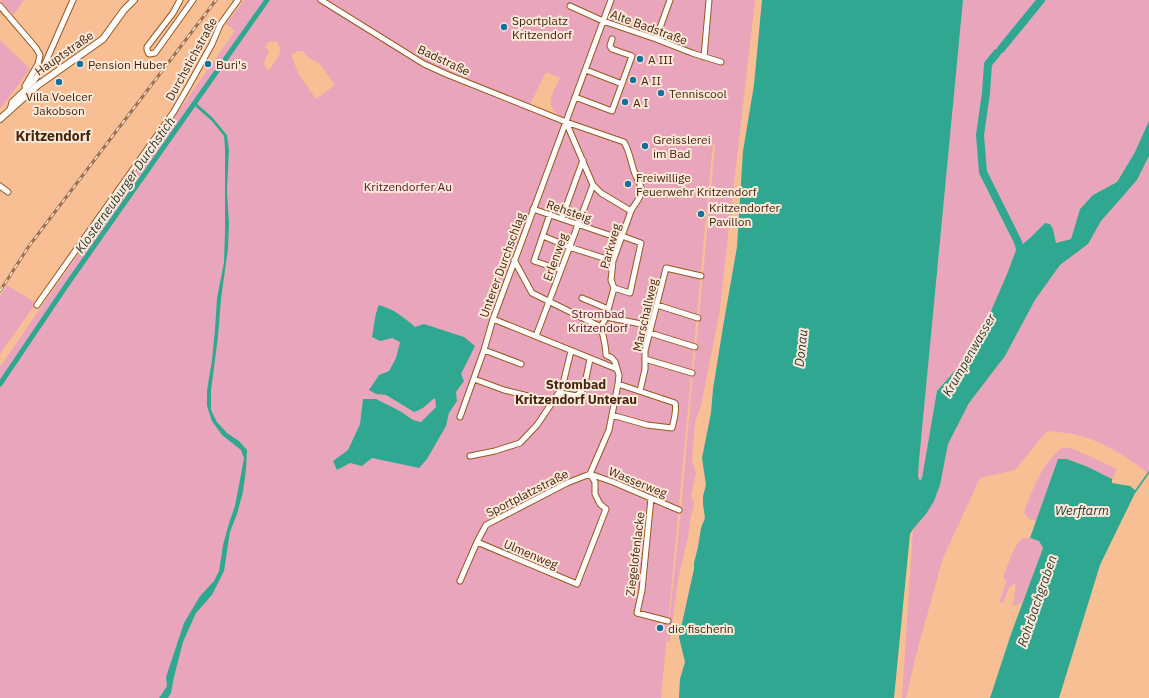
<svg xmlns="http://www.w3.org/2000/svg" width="1149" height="698" viewBox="0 0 1149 698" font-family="'IBM Plex Sans',sans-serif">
<rect width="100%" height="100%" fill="#f8be94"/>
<path fill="#e9a5bc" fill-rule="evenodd" d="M0,0H24L13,15Z
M244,0H755L719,315L701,406L695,422L692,460L696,473L691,496L694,503L693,509L691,516L688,537L678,580L670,641L667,642L681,510L693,373L698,328L715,146L713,142L661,698H168L171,693L174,677L183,642L196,613L212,595L227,550L230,532L237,514L243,492L246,470L247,450L239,441L227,433L217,422L211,410V391L218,337L221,299L228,249L229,224L227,191L229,150L227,135L212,117L196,107L212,121L224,136L225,149V230L224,262L217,298L215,329L212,360L207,390V406L222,435L242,450L244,458L235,506L229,523L223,545L219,571L214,581L200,596L166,677L167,686L159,698H0V367L44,303L235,31L226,24ZM275,41L277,42C285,54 275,58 271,68L269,70L266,68L264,63L269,50L265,48L268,42ZM298,51H303L310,59L319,63L335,85L316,99L299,75L291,55ZM546,72L560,78C550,99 543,107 568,121L493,319L564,123L528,109ZM376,310L402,316L415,327L464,381L456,392L457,401L449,413L446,426L438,439L372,458L362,466L350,463L333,461L348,450L360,424L363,399L400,411L413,420L422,422L436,407L435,398C426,404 425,408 414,412L385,395L376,394L379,375L389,371L396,358L400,342L392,338L380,341Z
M963,0H1149V121L1135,152L1116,182L1093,195L1080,208L1071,239L1056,243L1053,229L1045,223L1031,237L1016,250L1007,274L975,348L937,391L922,478L919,481L918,477L919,461Z
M0,40L30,69L1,108L0,107Z
M1149,156V474C1128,458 1107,443 1081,436C1070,433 1058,432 1047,431L1015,470L980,478L943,558L916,655L906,698H902L913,529L926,514L940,484L948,444L969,403L1005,356L1035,300L1060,265L1088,244L1101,221L1137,180Z
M7,285L36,303L0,354V296Z
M1062,448H1071L1117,469L1112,479L1088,467L1067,459H1058L1036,521L1029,519L1024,512C1033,489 1042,463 1062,448Z
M1022,538H1030L1039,541L1043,548L1022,603L1013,606L1016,583L1009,587L1003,603L999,602L1007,581L1003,577L1014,549Z"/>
<path fill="#30a791" d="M762,0H963L919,461L918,477L920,481L922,478L937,391L975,348L1007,274L1016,250L1031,237L1045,223L1050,224L1053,229L1056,243L1071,239L1080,209L1093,195L1117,182L1135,152L1149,121V156L1137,180L1101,221L1088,244L1060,265L1035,300L1005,356L969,403L948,444L940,485L934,501L926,514L913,529L910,534L894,698H679L680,679L685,662L679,637L694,569V563L698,547L701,528L705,518L703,504V496L706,485L702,458L711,413L713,389L724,321L737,247L743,151L754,85Z
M197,104L212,117L227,135L229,150L227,191L229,224L228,249L221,299L218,337L211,391V410L217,422L227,433L239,441L247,450L246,470L243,492L237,514L230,532L224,571L212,595L196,613L183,642L174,677L171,693L168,698H159L167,686L166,677L184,623L200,596L214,581L219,571L223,545L229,523L235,506L244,458L241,450L222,435L212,421L207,406V390L212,360L215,329L217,298L224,262L225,230V149L224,136L212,121L196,107V105Z
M379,305C393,309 404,317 415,327L424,324L464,337L475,346L461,374L464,381L456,392L457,401L449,413L446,426L427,459L419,468L372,458L362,466L350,463L337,470L333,461L348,450L360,424L363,399H376L400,411L413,420L421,422L436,407L435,398C426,404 426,408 414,412L386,395L376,394L369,390L379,375L389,371L396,358L400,342L392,338L380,341L372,337C374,328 375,312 379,305Z
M1058,459H1067L1088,467L1112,479V483L1130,486L1136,491L1100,565L1059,698H990L1011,634L1043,548L1039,541L1030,538Z"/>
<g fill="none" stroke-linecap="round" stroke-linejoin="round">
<path stroke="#30a791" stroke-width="1.5" d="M1135,492L1149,472"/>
<path stroke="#30a791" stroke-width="5" d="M0,384L66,286L267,0"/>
<path stroke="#30a791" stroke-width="8" d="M1001,49L1041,0
M997,53L988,64L986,93L980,135L983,172L1018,242L1022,256"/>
<defs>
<path id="minor" d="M180,0L173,13L147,47V50L149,54L155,53L193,0
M321,0L424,64L446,74L566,122L624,142C630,152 631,163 635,174C637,179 641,184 641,189C642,198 634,204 631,211L613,261L611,280L614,288L606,317L601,327
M0,6L36,48L40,55L38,64L25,86
M570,6L603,21L656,39L692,53L721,62
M656,39L670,0
M704,57L709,0
M586,70L622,84
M575,97L612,111L632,56L612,49L610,46L612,39
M10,110L12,102L33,82L43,68L73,0
M566,122L593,185L601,193L631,211
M0,186L8,192
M533,209L621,239
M550,214L534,261L561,270
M562,218L583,160
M543,236L569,247L613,261
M514,260L532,293L601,327C603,336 606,345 606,355L612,358L615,362L619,375L618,384L609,430L590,474
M614,288L630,293L641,243L622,236
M582,298L608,309
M37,305L173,113L187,89L212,44L220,25L238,0
M657,305L698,318
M606,317L651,326
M493,319L617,369
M650,333L695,347
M536,336L593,185
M484,350L521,364
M645,359L692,373
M474,379L504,390L553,402
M640,391L645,369V351L666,268L701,276
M560,393L577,396L584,388L590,359
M612,415L647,425L672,428C674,420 677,411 675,403L618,384
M460,417L484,350L493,319L611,0
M470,456L495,451L520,443L537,425L562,388L571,351
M590,474L613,482L679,510
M651,498L642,590L637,613L668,621
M477,542L577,584L606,509L600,504L595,494V482L590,474
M460,581L477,542L486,525L567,483L590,474"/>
<path id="major" d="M0,119L38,85L103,39L124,10L134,0"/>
</defs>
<use href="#minor" stroke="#97571f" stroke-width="7"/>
<use href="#major" stroke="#97571f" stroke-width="8"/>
<use href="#minor" stroke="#fff" stroke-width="5"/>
<use href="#major" stroke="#fff" stroke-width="6"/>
<defs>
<path id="rail" d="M0,291L29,246L216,0"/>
</defs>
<use href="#rail" stroke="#9c7150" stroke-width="3"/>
<use href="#rail" stroke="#fee8d8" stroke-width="1.5" stroke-dasharray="4.5" stroke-linecap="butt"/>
</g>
<g fill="#13719f" stroke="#fee8d8" stroke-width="1.5">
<circle cx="504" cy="27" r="4"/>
<circle cx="640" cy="59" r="4"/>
<circle cx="80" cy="64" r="4"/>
<circle cx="208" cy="64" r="4"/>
<circle cx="633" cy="80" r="4"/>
<circle cx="59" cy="82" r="4"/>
<circle cx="661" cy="93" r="4"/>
<circle cx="625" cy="102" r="4"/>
<circle cx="645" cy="146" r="4"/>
<circle cx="628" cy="184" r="4"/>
<circle cx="701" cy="214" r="4"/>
<circle cx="660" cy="628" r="4"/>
</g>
<g text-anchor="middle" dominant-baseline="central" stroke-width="4" stroke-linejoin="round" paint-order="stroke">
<g font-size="12" fill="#41250e" stroke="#fee8d8" text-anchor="start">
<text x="512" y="20">Sportplatz<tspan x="512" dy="14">Kritzendorf</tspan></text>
<text x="648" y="59">A III</text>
<text x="88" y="64">Pension Huber</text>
<text x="216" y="64">Buri's</text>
<text x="641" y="80">A II</text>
<text x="669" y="93">Tenniscool</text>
<text x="59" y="96" text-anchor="middle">Villa Voelcer<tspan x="59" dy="14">Jakobson</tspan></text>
<text x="633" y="102">A I</text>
<text x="653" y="139">Greisslerei<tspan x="653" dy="14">im Bad</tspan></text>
<text x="636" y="177">Freiwillige<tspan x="636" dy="14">Feuerwehr Kritzendorf</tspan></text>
<text x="709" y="207">Kritzendorfer<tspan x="709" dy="14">Pavillon</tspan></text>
<text x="668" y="628">die fischerin</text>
</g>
<g font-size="12" fill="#41250e" stroke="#fee8d8">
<text transform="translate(649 27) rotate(20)">Alte Badstraße</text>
<text transform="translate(64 53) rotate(-35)">Hauptstraße</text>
<text transform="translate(191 59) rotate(-61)">Durchstichstraße</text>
<text transform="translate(444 60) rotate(25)">Badstraße</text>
<text transform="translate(569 211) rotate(19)">Rehsteig</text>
<text transform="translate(610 246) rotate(-74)">Parkweg</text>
<text transform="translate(555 257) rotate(-70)">Erlenweg</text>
<text transform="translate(502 265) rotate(-70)">Unterer Durchschlag</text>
<text transform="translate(645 315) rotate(-77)">Marschallweg</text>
<text transform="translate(638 482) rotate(22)">Wasserweg</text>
<text transform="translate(527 493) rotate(-27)">Sportplatzstraße</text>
<text transform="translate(531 554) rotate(23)">Ulmenweg</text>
<text transform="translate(635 554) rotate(-83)">Ziegelofenlacke</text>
</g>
<g font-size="12" fill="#53122f" stroke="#fee8d8">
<text x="408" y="186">Kritzendorfer Au</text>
<text x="598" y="313">Strombad<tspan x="598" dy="14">Kritzendorf</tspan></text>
</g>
<g font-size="13" font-style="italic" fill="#1d3630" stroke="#fee8d8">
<text transform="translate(125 185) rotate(-55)">Klosterneuburger Durchstich</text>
<text transform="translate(801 348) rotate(-84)">Donau</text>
<text transform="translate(969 355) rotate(-60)">Krumpenwasser</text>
<text x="1082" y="510">Werftarm</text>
<text transform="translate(1037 601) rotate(-71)">Rohrbachgraben</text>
</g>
<g font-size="13" font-weight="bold" fill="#41250e" stroke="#fee8d8">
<text x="576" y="384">Strombad<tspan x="576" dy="15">Kritzendorf Unterau</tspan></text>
</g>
<g font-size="14" font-weight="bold" fill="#41250e" stroke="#fee8d8">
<text x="53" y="136">Kritzendorf</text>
</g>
</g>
</svg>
